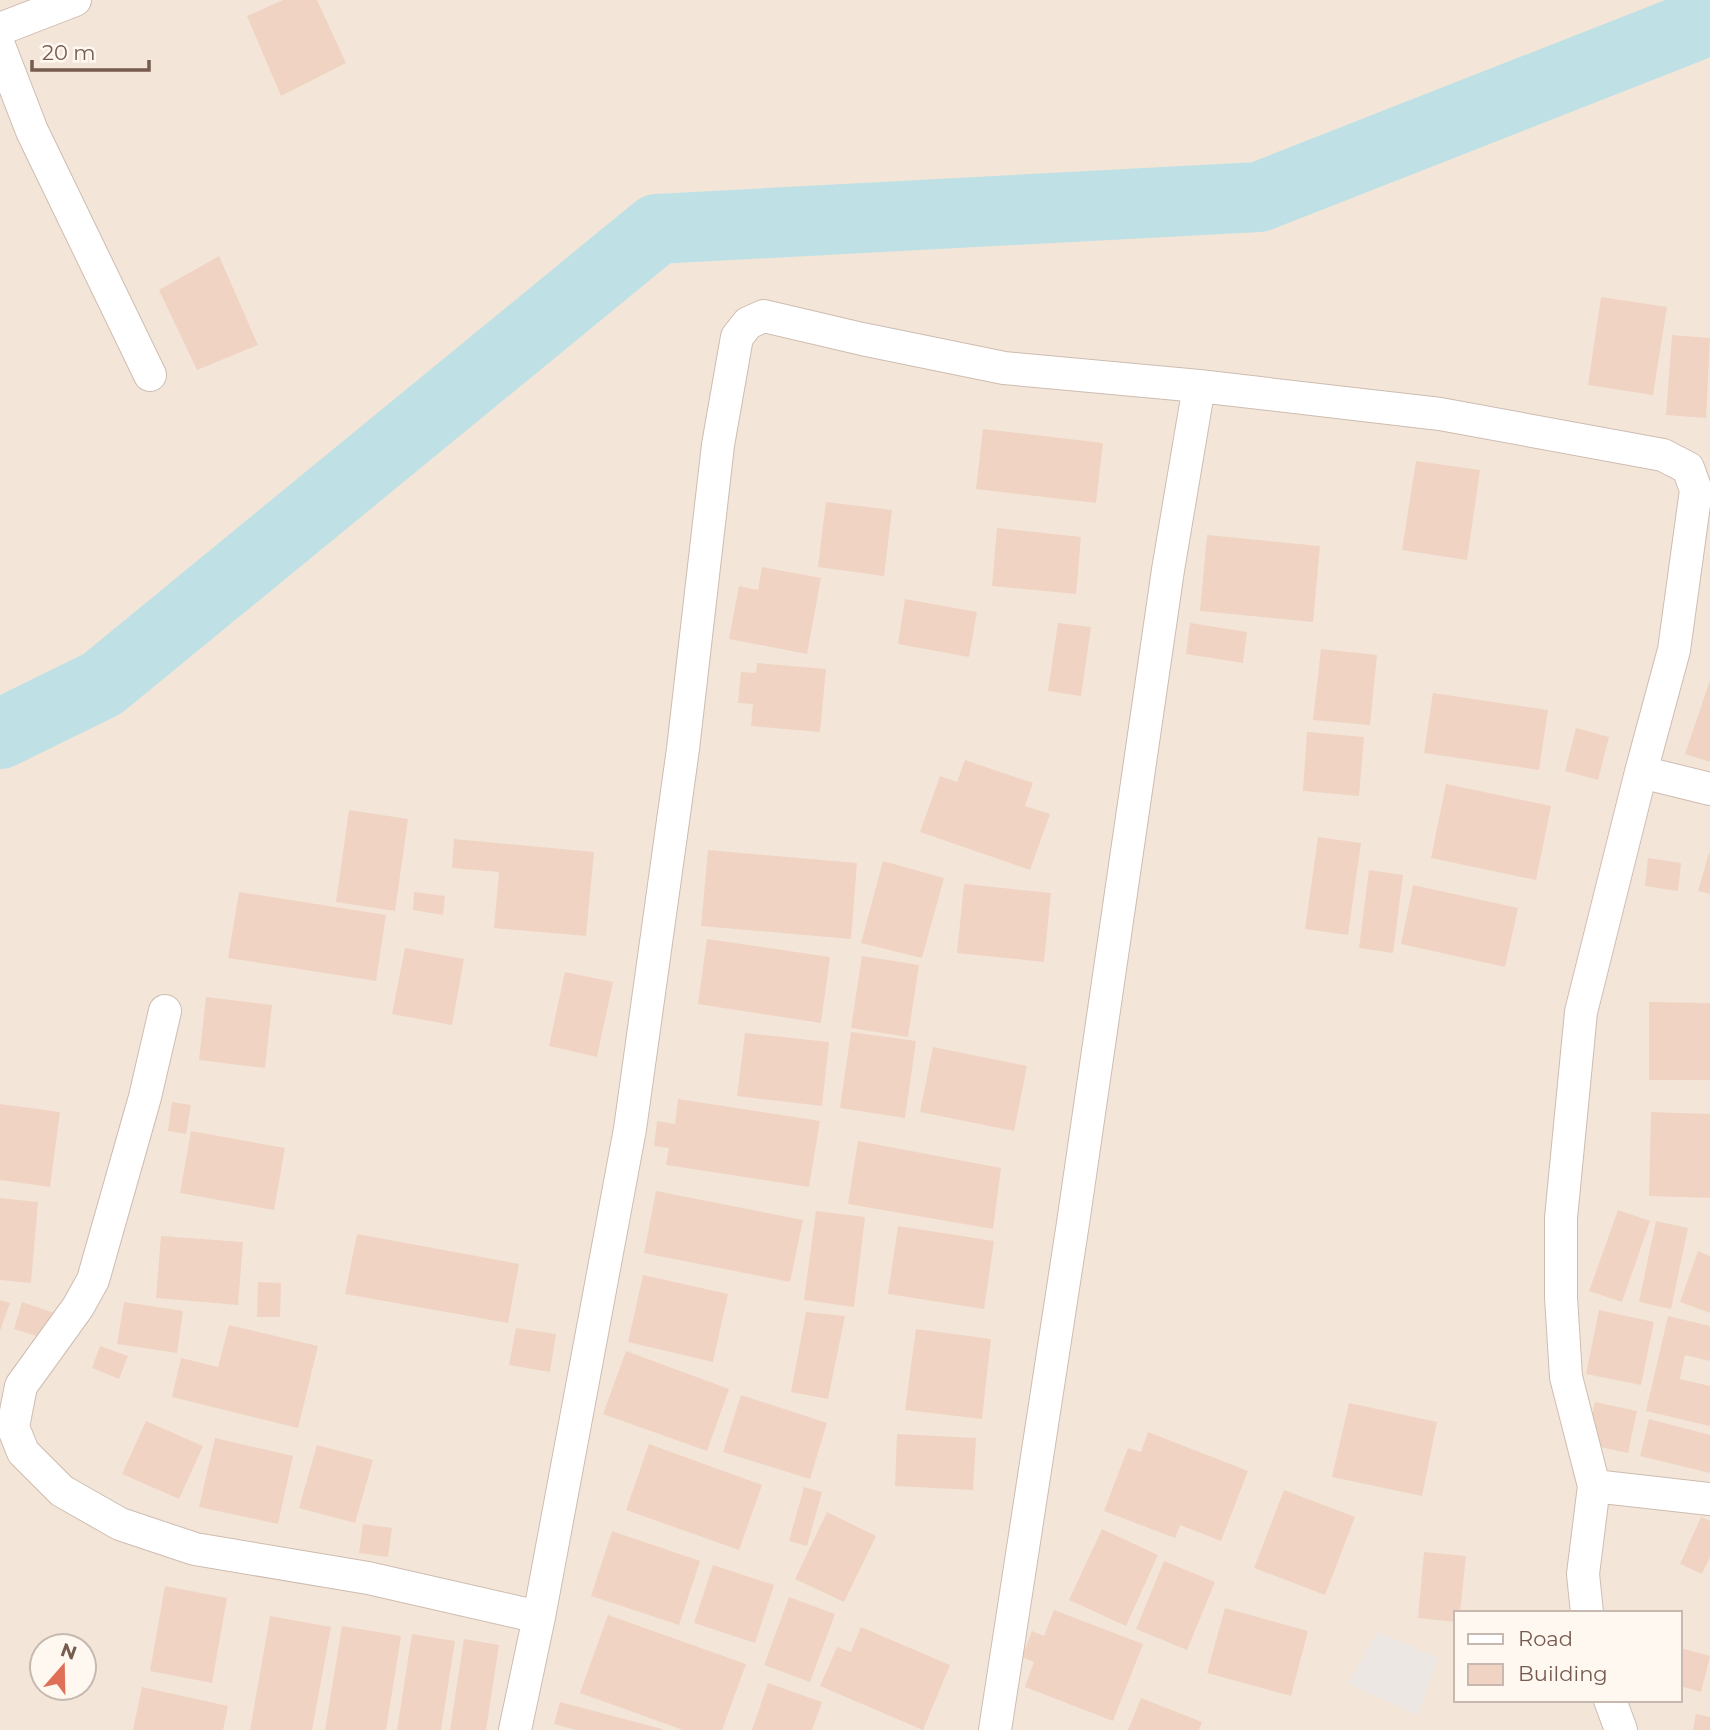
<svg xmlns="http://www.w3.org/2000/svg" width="1710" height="1730" viewBox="0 0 1710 1730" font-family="Montserrat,sans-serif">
<rect width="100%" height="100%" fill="#fcf4ea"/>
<path fill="#f3e6d9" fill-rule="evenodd" d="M0,0H1710V1730H0ZM1456,1613H1680V1700H1456ZM42,1646H84V1688H42Z"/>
<path fill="#ede7e3" d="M1377,1632L1439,1658L1417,1715L1348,1684Z"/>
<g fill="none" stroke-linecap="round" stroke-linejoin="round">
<path stroke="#bfe1e5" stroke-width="70" d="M0,734L102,684L657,229L1259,197L1710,20"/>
</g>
<path fill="#f0d3c3" d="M283,0H317L346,63L281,96L247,16Z
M219,256L258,345L197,370L159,290Z
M1601,297L1667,307L1653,395L1588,385Z
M1672,335L1710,338L1706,418L1666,415Z
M983,429L1103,443L1096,503L976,489Z
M1416,461L1480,470L1467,560L1402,550Z
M826,502L892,510L884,576L818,567Z
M997,528L1081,537L1076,594L992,586Z
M1207,535L1320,546L1313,622L1200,611Z
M762,567L821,578L807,654L729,639L739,586L758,590Z
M905,599L977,612L969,657L898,644Z
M1058,623L1091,627L1081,696L1048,691Z
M1190,623L1247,632L1243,663L1186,654Z
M1321,649L1377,655L1370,725L1313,720Z
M757,663L826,669L820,732L751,726L753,704L738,703L741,672L756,673Z
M1710,680V762L1685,754Z
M1433,693L1548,710L1539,770L1424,753Z
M1576,728L1609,737L1598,780L1565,771Z
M1307,732L1364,737L1359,796L1303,791Z
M965,760L1033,783L1025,806L1050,814L1030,870L920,832L940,776L957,782Z
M1446,784L1551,806L1536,880L1431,858Z
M349,810L408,819L395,911L336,902Z
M1318,837L1361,843L1348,935L1305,929Z
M454,839L594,852L586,936L494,928L499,872L452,868Z
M708,850L857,863L851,939L701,926Z
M1709,853H1710V894L1698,891Z
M1648,858L1681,863L1678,891L1645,886Z
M883,861L944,878L922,958L861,943Z
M1369,870L1403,875L1393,953L1359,948Z
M964,884L1051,893L1044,962L957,953Z
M1413,885L1518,908L1505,967L1401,944Z
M239,892L386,915L376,981L228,958Z
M414,892L445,896L443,915L413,910Z
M707,939L830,957L821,1023L698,1004Z
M405,948L464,959L452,1025L392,1014Z
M862,956L919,965L908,1037L851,1028Z
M565,972L613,982L597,1057L549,1046Z
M206,997L272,1005L265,1068L199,1060Z
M1649,1002L1710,1003V1080H1649Z
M851,1032L916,1041L905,1118L840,1108Z
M745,1033L829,1042L822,1106L737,1096Z
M933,1047L1027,1066L1014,1131L920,1112Z
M678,1099L820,1121L809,1187L666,1165L669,1148L654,1146L657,1121L675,1124Z
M172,1102L191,1105L186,1134L168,1131Z
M0,1104L60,1112L50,1187L0,1180Z
M1651,1112L1710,1114V1198L1649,1196Z
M191,1131L285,1148L274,1210L180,1193Z
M858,1141L1001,1168L993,1229L848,1204Z
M656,1191L803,1220L790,1282L644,1253Z
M0,1198L38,1202L31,1283L0,1280Z
M1618,1210L1650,1221L1622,1302L1589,1291Z
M816,1211L865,1217L854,1307L804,1300Z
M1656,1221L1688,1228L1671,1309L1639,1302Z
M898,1226L994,1241L984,1309L888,1294Z
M357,1234L519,1264L508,1323L345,1294Z
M161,1236L243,1242L238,1305L156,1298Z
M1698,1251L1710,1256V1313L1680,1302Z
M643,1275L728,1294L713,1362L628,1342Z
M258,1282L281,1283L280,1317H257Z
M0,1300L10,1303L0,1331Z
M22,1302L57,1314L48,1340L14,1329Z
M124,1302L183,1311L177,1353L117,1344Z
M1599,1310L1654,1322L1641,1385L1586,1374Z
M806,1312L845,1316L828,1399L791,1392Z
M1668,1316L1710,1326V1361L1685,1355L1680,1379L1710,1386V1426L1646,1411Z
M229,1325L318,1346L298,1428L172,1397L181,1358L218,1367Z
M516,1328L556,1334L550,1372L509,1365Z
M916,1329L991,1339L982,1419L905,1410Z
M100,1346L128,1356L119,1379L92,1368Z
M626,1351L729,1389L707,1451L603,1414Z
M741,1395L827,1423L810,1479L723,1452Z
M1595,1402L1637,1411L1628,1453L1586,1444Z
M1349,1403L1437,1422L1422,1496L1332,1477Z
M1649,1419L1710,1435V1473L1640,1456Z
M146,1421L203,1446L179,1499L122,1474Z
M1148,1432L1248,1471L1221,1541L1180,1525L1175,1538L1104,1511L1128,1448L1141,1452Z
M897,1434L976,1438L973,1490L895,1486Z
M215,1438L293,1456L278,1524L199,1507Z
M649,1444L762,1485L739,1550L626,1510Z
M317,1445L373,1460L355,1523L299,1508Z
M804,1487L822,1492L807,1546L789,1541Z
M1284,1490L1355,1517L1325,1595L1254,1568Z
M827,1512L876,1536L844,1602L795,1579Z
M1701,1517L1710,1521V1557L1702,1574L1680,1564Z
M363,1524L392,1528L388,1557L359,1553Z
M1102,1529L1158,1555L1126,1626L1069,1600Z
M612,1531L700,1561L679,1625L591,1596Z
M1424,1552L1466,1556L1460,1613H1456V1622L1418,1618Z
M1164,1561L1215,1582L1187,1650L1136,1629Z
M713,1565L774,1585L755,1643L694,1623Z
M165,1586L227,1598L212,1683L150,1671Z
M789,1597L835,1614L810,1682L764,1665Z
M1225,1608L1308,1631L1291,1696L1207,1673Z
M1054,1610L1143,1644L1113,1721L1025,1687L1034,1662L1022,1657L1032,1631L1044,1636Z
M608,1615L746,1664L722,1730H683L580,1693Z
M270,1616L331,1627L312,1730H250Z
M342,1626L401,1636L386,1730H325Z
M861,1627L950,1665L923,1730L820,1686L837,1647L851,1652Z
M412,1634L455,1641L441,1730H397Z
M464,1639L499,1645L486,1730H450Z
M1680,1648L1710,1656L1701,1692L1680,1686Z
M768,1683L822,1702L812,1730H752Z
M142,1687L228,1706L223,1730H133Z
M1141,1698L1202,1722L1199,1730H1128Z
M560,1702L662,1729V1730H576L554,1724Z
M1696,1714L1710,1717V1730H1693Z"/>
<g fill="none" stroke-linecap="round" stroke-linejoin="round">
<defs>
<path id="street" d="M0,29L75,0
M0,48L32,131L150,375
M1641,772L1581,1012L1561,1218V1297L1566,1377L1594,1486L1710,1499
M165,1011L145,1097L93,1280L78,1307L21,1386L13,1427L23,1452L62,1491L120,1524L195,1549L368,1578L539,1617
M1587,1613L1583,1574L1594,1486
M1610,1700L1621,1730
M515,1730L539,1617L630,1129L683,749L718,445L737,337L748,323L764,316L862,339L1004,368L1199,386L1440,414L1663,455L1688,468L1696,490L1674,650L1641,772L1710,789
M995,1730L1073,1223L1168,570L1199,386"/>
</defs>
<use href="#street" stroke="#cebcb0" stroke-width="34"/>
<use href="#street" stroke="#fff" stroke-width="32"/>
</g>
<rect x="1454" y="1611" width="228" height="91" fill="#fef8f1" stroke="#c8b9b0" stroke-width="2"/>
<rect x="1468" y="1634" width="35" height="10" fill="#ffffff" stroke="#c8b9b0" stroke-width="2"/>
<text x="1518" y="1646" font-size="21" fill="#765b4e">Road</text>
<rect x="1468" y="1664" width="35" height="21" fill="#f0d3c3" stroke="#c8b9b0" stroke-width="2"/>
<text x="1518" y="1681" font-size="21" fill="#765b4e">Building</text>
<g transform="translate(63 1667) rotate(20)"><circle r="33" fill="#fef8f1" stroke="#c8b9b0" stroke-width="2"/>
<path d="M0-5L12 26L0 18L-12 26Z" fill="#df6f56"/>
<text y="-10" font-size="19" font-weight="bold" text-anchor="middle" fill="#765b4e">N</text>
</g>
<path d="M32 60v10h117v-10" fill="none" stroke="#765b4e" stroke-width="3.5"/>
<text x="42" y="60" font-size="21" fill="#765b4e" stroke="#fef8f1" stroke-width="5" paint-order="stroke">20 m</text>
</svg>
